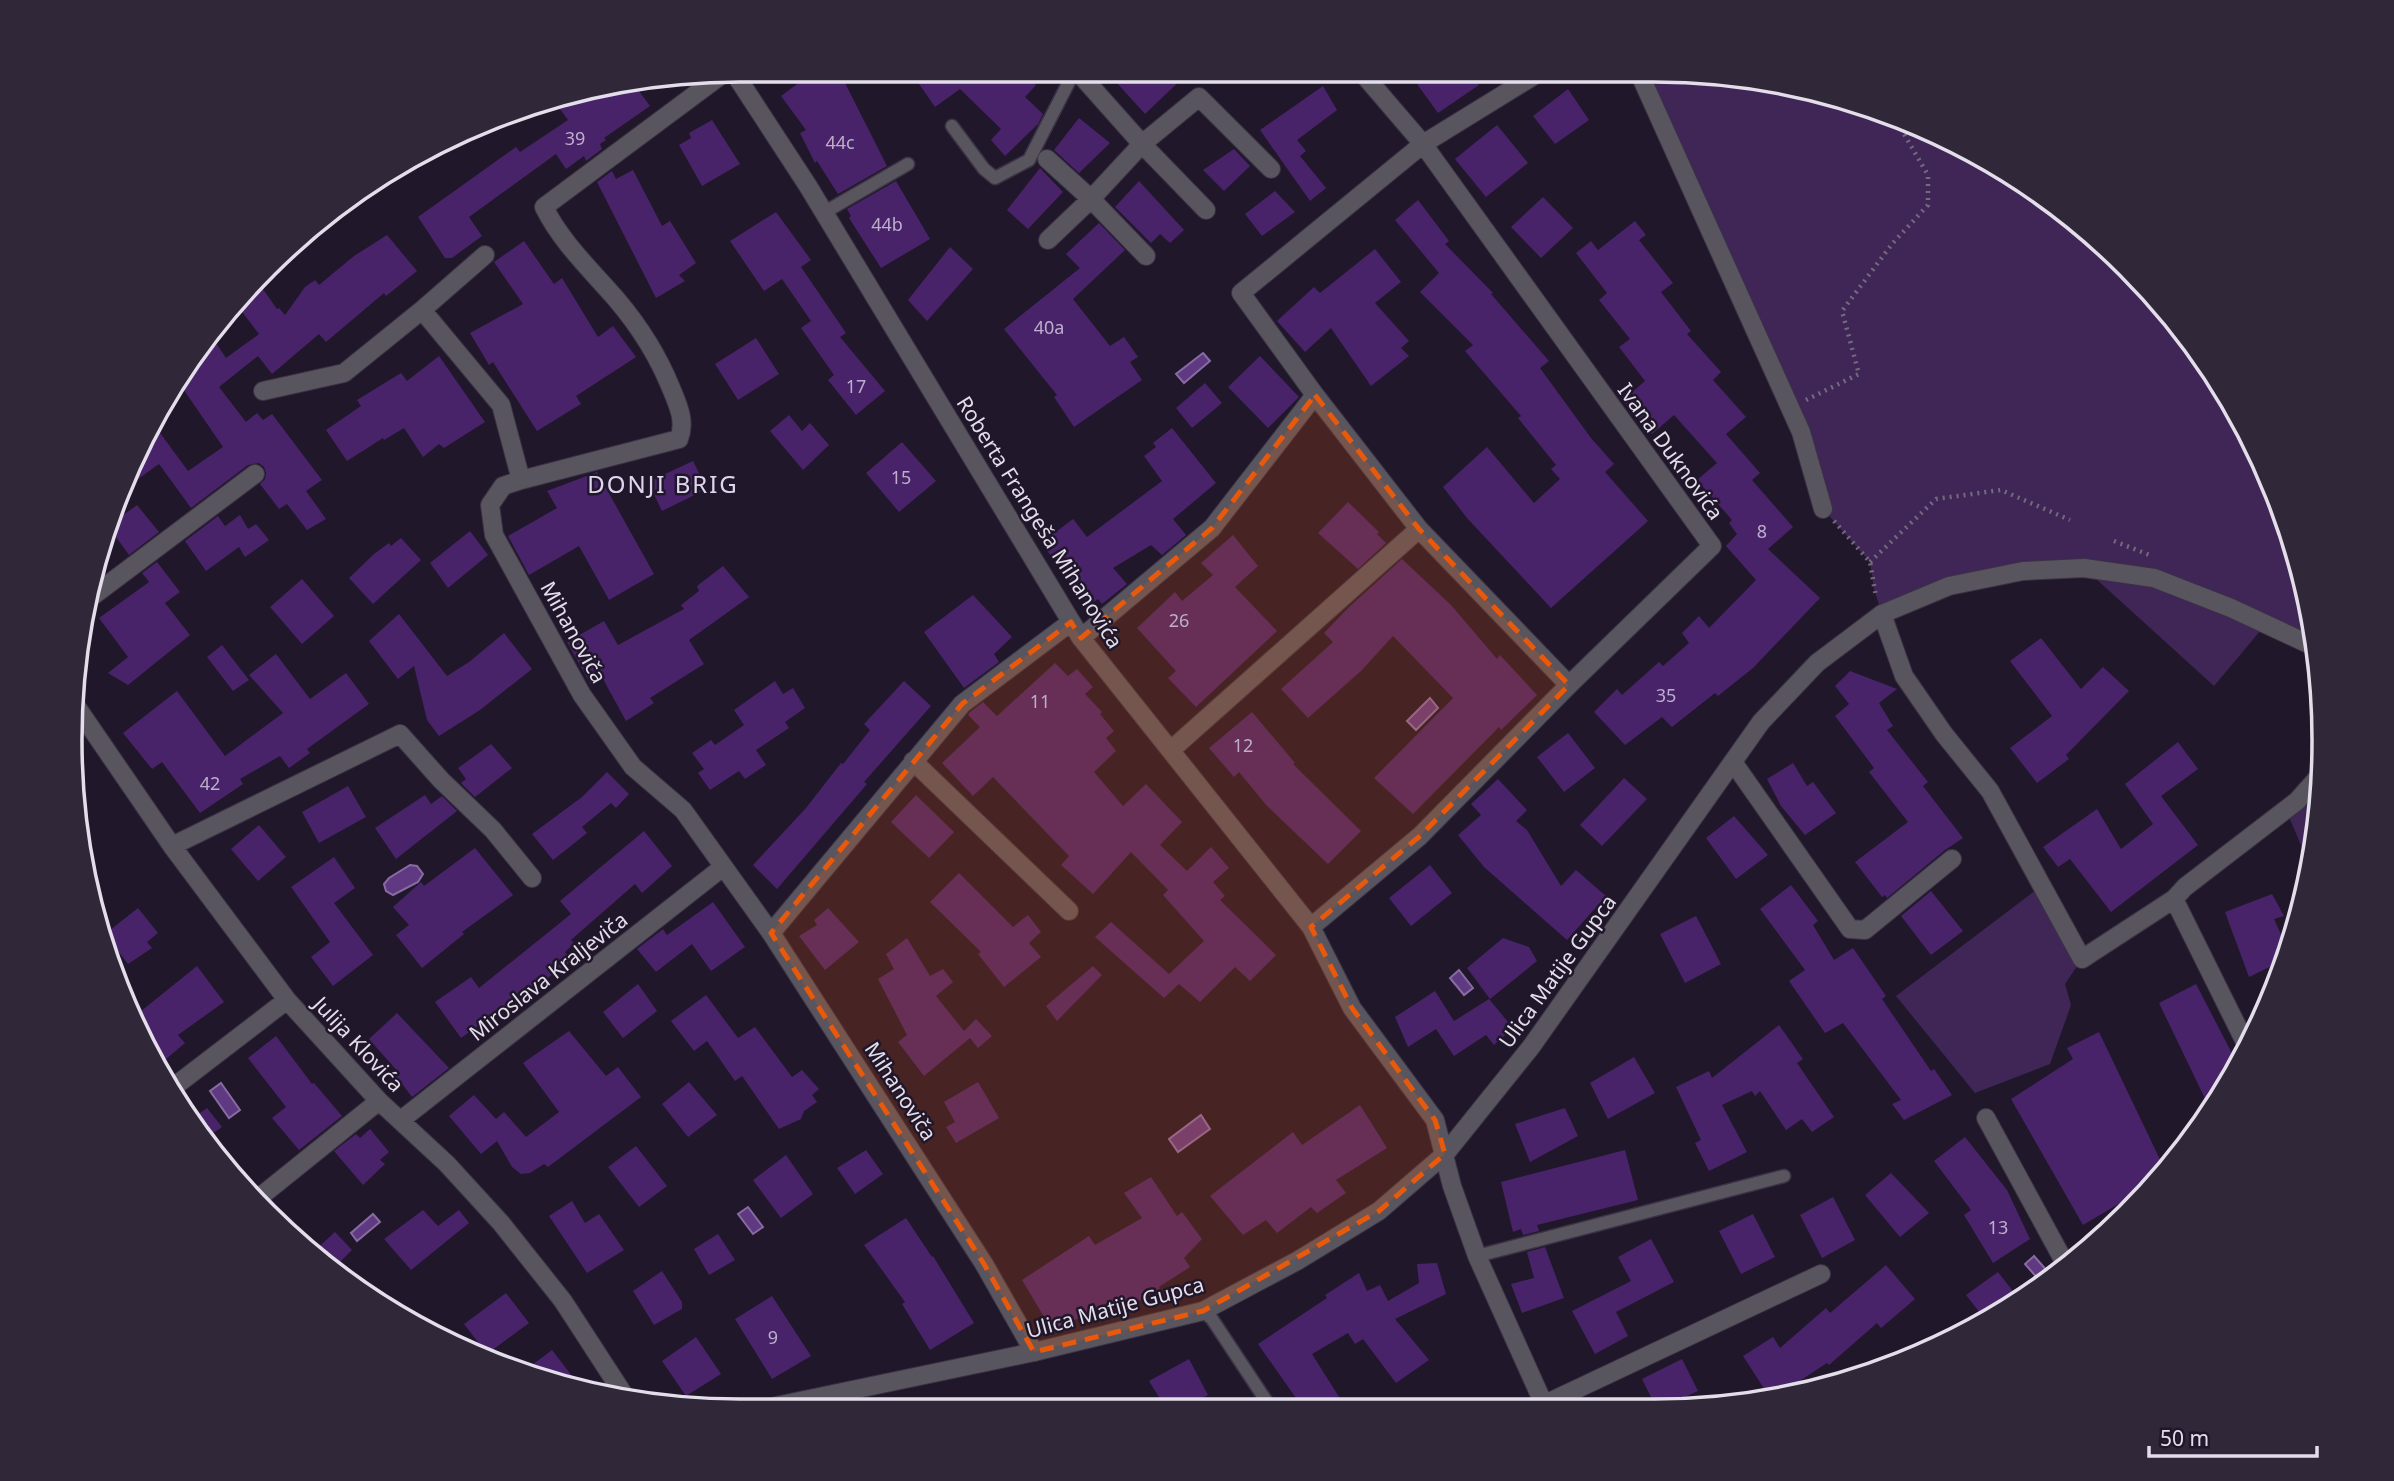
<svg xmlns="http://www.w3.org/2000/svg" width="2394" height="1481" viewBox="0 0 2394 1481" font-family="'Noto Sans',sans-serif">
<rect width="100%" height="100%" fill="#20172a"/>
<path fill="#3f2657" d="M1640,75L1741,76L1910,121L2061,208L2157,298L2234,405L2288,525L2317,648L2266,624L2214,686L2084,568L2023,571L1882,614L1874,589L1870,562L1823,509L1801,432Z
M2323,784L2309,864L2286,810Z
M2040,887L2082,959L2065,984L2071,1005L2050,1064L1975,1093L1896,996Z"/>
<path fill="#5f3a82" stroke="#876ba2" stroke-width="2" d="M1203,353L1210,361L1184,383L1176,374Z
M1430,698L1438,708L1416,730L1407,721Z
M410,865L417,866L423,874L418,882L393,895L386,891L384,884L389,878Z
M1459,970L1473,988L1464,995L1450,978Z
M221,1083L240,1110L229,1118L210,1091Z
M1201,1115L1210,1129L1178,1152L1169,1139Z
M748,1207L763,1227L753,1234L738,1214Z
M373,1214L380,1222L357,1241L351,1233Z
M2034,1256L2049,1273L2040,1281L2025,1264Z"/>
<path fill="#48236a" d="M816,70L862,71L845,83L887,166L838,194L817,161L815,163L800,133L806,130L781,96Z
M910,71L1041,72L1031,81L1036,85L1025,97L1043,114L1038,124L1005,156L991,140L1001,129L960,89L935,107Z
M1107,72H1140L1188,73L1145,114Z
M1431,74H1470L1479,85L1438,113L1417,84Z
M1323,86L1337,110L1297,140L1306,151L1300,156L1326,188L1310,201L1260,130Z
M636,87L650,106L604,138L606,140L600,144L602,149L586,161L584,156L566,169L556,154L469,217L482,236L452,258H445L418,217L516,147L520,152L568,120L554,101Z
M1568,89L1589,120L1555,144L1533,116Z
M1079,118L1110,143L1079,173L1054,150Z
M712,120L740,164L702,186L679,145L691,138L689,133Z
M1497,125L1528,163L1486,197L1455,159Z
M1234,149L1250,166L1224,191L1203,170Z
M1040,168L1063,192L1028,229L1007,210Z
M633,170L662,226L670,221L696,263L679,275L685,281L656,298L597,182L612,171L616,179Z
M896,181L930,239L881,268L849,218L851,216L847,209Z
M1139,181L1184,230L1170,243L1160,234L1151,243L1115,207Z
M1275,191L1295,212L1262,236L1245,214Z
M1543,197L1573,228L1541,258L1511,227Z
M1418,200L1449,241L1445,244L1493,293L1491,294L1549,361L1540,368L1591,438L1614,464L1605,472L1648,521L1551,608L1467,518L1443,487L1487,447L1534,503L1560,479L1551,469L1556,465L1518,418L1521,416L1465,351L1473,345L1420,292L1439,273L1395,220Z
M776,212L811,260L801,267L846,333L840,337L885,391L856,415L828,380L834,375L801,328L811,321L782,279L764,291L730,241Z
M1635,221L1646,235L1639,240L1673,283L1661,292L1691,331L1687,334L1721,372L1713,380L1746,417L1726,434L1760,473L1752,480L1793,527L1768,549L1820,598L1753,668L1718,696L1715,693L1672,727L1662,717L1625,745L1594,712L1617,689L1622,695L1659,662L1663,666L1689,643L1682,633L1699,616L1709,628L1756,580L1726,546L1737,534L1729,523L1732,520L1697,480L1717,463L1674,415L1652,434L1623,400L1645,381L1619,347L1630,339L1599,300L1607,293L1576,253L1591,241L1598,250Z
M1099,223L1125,250L1073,299L1110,346L1124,337L1138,357L1130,362L1142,380L1074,427L1054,397L1057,395L1004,329L1080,268L1066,254Z
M387,235L417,271L386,296L384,293L326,342L319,334L272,374L258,356L219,387L246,422L257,413L263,420L272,414L322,480L306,491L326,519L307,530L287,504L279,509L260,484L265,479L266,473L264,467L259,463L248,465L191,508L159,464L124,489L155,426L188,471L223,447L177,380L183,368L212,337L226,358L259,334L239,308L260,285L277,309L279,308L285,315L305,287L315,280L319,285L354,256Z
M524,241L554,284L562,278L598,337L613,326L636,357L576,396L581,404L537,431L493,362L489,365L470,333L523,304L494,262Z
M950,247L973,269L927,321L908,300Z
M1375,249L1401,282L1375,303L1409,341L1401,348L1409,356L1371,386L1331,328L1305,352L1277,321L1314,287L1320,293Z
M756,338L779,374L738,400L715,364Z
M439,356L485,422L444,448L439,444L423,457L404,428L384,440L383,438L347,461L326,430L361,406L357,400L401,373L407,381Z
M1260,356L1299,397L1268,428L1228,387Z
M1205,383L1222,403L1192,428L1176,408Z
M789,415L802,431L810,423L829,445L803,470L770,431Z
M1172,428L1216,483L1173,519L1186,535L1162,555L1151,545L1113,568L1127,584L1102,604L1098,599L1089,605L1041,543L1073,519L1087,537L1162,481L1144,456L1156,447L1153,443Z
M902,442L936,481L899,512L866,473Z
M693,461L707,489L662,511L648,482Z
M597,472L654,574L609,600L579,546L529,575L508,536L557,508L547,491Z
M1348,502L1379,532L1377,534L1386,543L1358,569L1318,533Z
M137,505L159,532L129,555L108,526Z
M240,515L248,529L256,524L269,540L245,557L239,547L206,571L185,541L218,516L225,526Z
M470,531L488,555L448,588L430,563Z
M1233,535L1258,566L1235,587L1277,631L1196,707L1168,678L1176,671L1137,628L1175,592L1182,601L1213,575L1201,563Z
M401,538L421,560L373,604L349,578L374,554L389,543L391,546Z
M1402,559L1451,605L1497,659L1500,655L1537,695L1501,730L1499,727L1413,814L1374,778L1453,698L1393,636L1362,670L1308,718L1281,689L1333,642L1324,633L1349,607Z
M157,562L180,592L165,603L190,635L128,685L108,673L128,657L99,618L149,582L142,573Z
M723,566L749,597L689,640L704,664L650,698L654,703L626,721L603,679L591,685L567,642L604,621L618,645L684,609L681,605L699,591L697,586Z
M302,579L334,616L302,644L270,607Z
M973,595L1012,637L994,654L999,662L964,688L924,632Z
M399,614L447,676L469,662L504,633L532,669L480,710L439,736L427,720L414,666L398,679L369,641Z
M2041,638L2081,689L2103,667L2129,691L2066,755L2069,759L2037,783L2010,748L2052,716L2010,661Z
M222,645L249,680L233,691L207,657Z
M276,654L310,699L346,673L369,704L307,749L310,753L289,768L280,756L240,779L243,784L200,813L162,762L152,769L123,733L177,691L225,756L283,713L249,675Z
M1055,663L1068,676L1077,669L1093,687L1085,694L1102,712L1100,714L1114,731L1106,738L1116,751L1094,772L1123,806L1146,784L1182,822L1160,845L1187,871L1211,847L1229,868L1213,882L1225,896L1220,900L1276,955L1250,981L1235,967L1200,1002L1179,984L1164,998L1095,937L1111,922L1169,974L1204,941L1163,895L1168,890L1131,852L1093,894L1061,865L1069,856L993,777L973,796L942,763L980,727L968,715L970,712L983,702L997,716Z
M1850,671L1897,689L1879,703L1893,726L1887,730L1928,782L1923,786L1963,838L1945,850L1887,898L1885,895L1882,897L1855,862L1908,822L1869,772L1874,768L1835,716L1849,704L1835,686Z
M775,681L783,694L793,688L805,708L785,722L789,728L756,750L766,765L745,779L739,771L710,790L698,773L704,769L692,753L711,740L715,745L744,725L734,710Z
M904,681L931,706L864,782L867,784L777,889L753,865L806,808L841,763L843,764L870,730L864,724Z
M1252,712L1295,763L1293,764L1361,831L1328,864L1267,806L1239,772L1234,777L1209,748Z
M1568,733L1595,768L1564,792L1537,757Z
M2178,742L2198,769L2161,796L2198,845L2111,912L2070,859L2058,867L2043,847L2097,809L2121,849L2153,824L2125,784Z
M491,744L512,768L475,797L461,783L466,779L458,768Z
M1793,763L1807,786L1813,782L1836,813L1805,835L1781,806L1767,779Z
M607,772L629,794L616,808L611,803L582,827L587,833L553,860L532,834L582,797Z
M1624,778L1647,799L1602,846L1580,825Z
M1498,779L1527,810L1516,821L1527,830L1561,886L1576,870L1606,896L1567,940L1484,867L1458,835L1481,815L1471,804Z
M348,786L366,817L319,843L302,812Z
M425,795L431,804L442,796L457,811L396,859L375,828Z
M916,795L954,832L929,858L891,822Z
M1734,816L1768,855L1736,879L1706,838Z
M259,825L286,857L258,881L231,849Z
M644,831L672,866L642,893L635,884L571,940L574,943L565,952L572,961L461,1038L435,1002L471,977L479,988L571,914L560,901Z
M475,848L513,895L462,932L464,934L422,968L396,935L409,925L393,907L421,882L424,886Z
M334,857L355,888L334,903L373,955L333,986L311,957L330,942L291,887Z
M1430,865L1452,893L1411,926L1389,898Z
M959,873L1013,927L1028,915L1041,932L1029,943L1041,957L1004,987L978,954L981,952L930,902Z
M1791,885L1818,921L1813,925L1834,960L1853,948L1886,996L1882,999L1931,1071L1934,1069L1952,1095L1904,1120L1892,1104L1901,1100L1843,1023L1825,1033L1789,981L1805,970L1760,909Z
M1931,891L1963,931L1931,955L1901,916Z
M2272,894L2284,916L2274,919L2288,950L2284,960L2249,977L2225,912Z
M713,902L745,947L711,971L692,944L656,972L637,949L663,929L667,935Z
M138,908L158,933L147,942L152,948L128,964L105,934Z
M828,908L859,942L825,970L799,936L817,925L814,920Z
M1696,916L1721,964L1685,983L1660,934Z
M907,938L930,976L943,969L953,982L936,996L964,1031L976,1019L992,1036L978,1048L970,1038L924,1076L898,1042L907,1035L878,979L894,969L886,954Z
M1503,938L1529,947L1537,961L1490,999L1467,968Z
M197,966L224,1002L178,1035L185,1043L159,1065L135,1016Z
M1093,966L1102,975L1057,1021L1046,1006Z
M638,984L657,1011L623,1038L603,1012Z
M2196,984L2238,1065L2210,1109L2159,1003Z
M1435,991L1454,1021L1489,999L1513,1028L1494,1045L1486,1035L1454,1056L1436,1029L1408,1047L1395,1017Z
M706,995L738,1038L755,1027L789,1073L792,1077L802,1070L819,1089L812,1095L817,1102L804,1111L801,1119L779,1129L742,1076L735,1081L707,1041L694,1051L671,1021Z
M397,1013L449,1068L412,1097L396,1076L399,1073L369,1039Z
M1779,1025L1803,1059L1797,1063L1834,1117L1812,1132L1802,1119L1786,1130L1760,1091L1755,1096L1752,1091L1722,1105L1747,1152L1709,1171L1695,1143L1701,1140L1676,1087L1709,1071L1712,1078Z
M569,1031L606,1076L618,1067L641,1097L548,1167L544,1164L530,1173L521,1174L512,1167L497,1141L481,1154L449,1116L474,1095L496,1119L504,1112L526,1137L559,1112L523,1063Z
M2099,1032L2165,1170L2139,1198L2137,1193L2083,1225L2011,1099L2073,1059L2067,1048Z
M276,1036L312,1084L314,1083L342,1116L299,1150L272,1118L286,1107L248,1058Z
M1634,1057L1655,1093L1608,1119L1590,1083Z
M689,1082L717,1115L688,1137L662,1104Z
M978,1082L999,1118L956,1143L946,1127L955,1122L944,1102Z
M1360,1105L1387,1148L1336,1180L1346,1193L1317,1213L1311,1207L1277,1233L1266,1220L1243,1235L1210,1196L1293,1132L1302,1145Z
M207,1108L222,1127L206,1138L190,1120Z
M1565,1108L1578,1136L1530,1162L1515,1124Z
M370,1129L389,1152L380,1160L385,1164L363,1185L334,1151L356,1134L360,1138Z
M1965,1137L2007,1190L2030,1239L1993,1263L1964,1215L1971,1210L1934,1161Z
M636,1146L667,1186L639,1207L608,1167Z
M866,1150L883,1174L855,1194L837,1168Z
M1625,1150L1638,1200L1537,1225L1539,1231L1523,1235L1521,1229L1513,1232L1501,1182Z
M786,1155L813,1194L781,1218L753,1180Z
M1891,1173L1929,1213L1900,1237L1865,1195Z
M1151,1177L1177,1216L1182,1212L1202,1239L1184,1258L1190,1267L1159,1287L1160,1289L1120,1311L1112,1300L1053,1332L1022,1280L1089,1236L1095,1245L1142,1218L1124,1193Z
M1833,1197L1855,1240L1822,1258L1800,1215Z
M572,1201L585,1223L599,1214L624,1250L587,1273L549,1216Z
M423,1210L438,1226L459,1210L469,1223L411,1270L384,1239Z
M1753,1214L1775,1257L1741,1274L1719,1231Z
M906,1218L932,1257L933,1256L974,1323L930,1350L902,1304L905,1302L864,1245Z
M335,1232L352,1250L331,1271L313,1252Z
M718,1234L735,1260L709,1275L694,1249Z
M1651,1239L1674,1282L1616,1312L1628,1336L1595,1354L1572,1311L1631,1281L1618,1257Z
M1545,1247L1564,1298L1522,1313L1511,1284L1534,1278L1527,1252Z
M1437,1263L1446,1294L1395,1319L1429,1360L1396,1383L1363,1339L1355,1344L1348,1333L1312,1354L1346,1408H1303L1258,1344L1327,1298L1325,1295L1359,1273L1367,1291L1380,1285L1388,1301L1419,1283L1417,1264Z
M1886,1265L1915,1299L1881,1328L1877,1323L1829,1365L1827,1363L1775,1397L1770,1398L1743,1356L1773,1337L1780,1348L1826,1308L1830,1313Z
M662,1271L682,1302V1309L654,1325L633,1291Z
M1998,1272L2019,1299L1987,1322L1966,1295Z
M506,1293L529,1323L487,1354L464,1324Z
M772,1296L811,1356L772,1379L735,1319Z
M696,1337L721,1374L686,1396L662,1361Z
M552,1350L579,1385L524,1371Z
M1189,1359L1208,1395L1187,1407H1165L1149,1381Z
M1682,1359L1698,1391L1657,1409L1642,1379Z"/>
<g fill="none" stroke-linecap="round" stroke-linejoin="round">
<defs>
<path id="service" d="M952,126L984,169L995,178L1029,160L1074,72
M825,212L908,164
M1477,1256L1784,1176
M1203,1311L1212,1319L1271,1408"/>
<path id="minor" d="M733,71L808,186L1081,638L1311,927L1352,1008L1435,1120L1452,1186L1477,1256L1546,1409
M1078,72L1142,144L1206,210
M724,73L544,207C561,242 592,271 617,300C639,326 658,356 671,388C678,405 686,421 679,439L521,480L503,486L490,505L494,535L582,695L633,767L683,810L771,933L984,1264L1034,1352
M1535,75L1423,144L1241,293L1315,395L1419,529L1569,685
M1640,75L1801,432L1823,509
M1047,159L1091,199L1146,256
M1048,240L1091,199L1142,144L1199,97L1271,169
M485,255L422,310L501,405L521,480
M263,391L344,373L422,310
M94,595L255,474
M1882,614L1904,676L1944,734L1990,791L2082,959L2174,899L2185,887L2297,801L2322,773
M1081,638L1212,528L1315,395
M76,706L172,846L287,1000L379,1101L447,1164L501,1223L563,1301L626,1398
M1171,750L1419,529
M913,761L1069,911
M1733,762L1850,929L1865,930L1952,859
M172,846L400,734L441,780L493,830L532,878
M2174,899L2248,1048
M1311,927L1420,836L1569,685L1712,546L1423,144L1363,74
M771,933L962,704L1071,622
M171,1089L287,1000
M1986,1118L2066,1265
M401,1120L723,867
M261,1196L379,1101
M1543,1405L1821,1274"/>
<path id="tertiary" d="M776,1406L1034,1352L1203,1311L1297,1261L1379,1211L1445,1154L1531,1047L1761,722L1817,663L1882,614L1949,586L2023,571L2084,568L2154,578L2231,608L2317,648"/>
</defs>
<use href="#service" stroke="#3b3345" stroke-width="15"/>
<use href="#minor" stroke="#3b3345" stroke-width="20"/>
<use href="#tertiary" stroke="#3b3345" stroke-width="20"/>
<path stroke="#736b7c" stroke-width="4.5" stroke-dasharray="2 5" stroke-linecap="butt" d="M1806,400L1859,374L1842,311L1892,244L1928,205V175L1894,117
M1834,521L1870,562L1876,597
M2114,541L2152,556
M1870,562L1936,499L2001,490L2070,520"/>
<use href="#service" stroke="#59555f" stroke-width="12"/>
<use href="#minor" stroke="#59555f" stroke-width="18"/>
<use href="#tertiary" stroke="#59555f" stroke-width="18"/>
</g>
<path fill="#e8590c" fill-opacity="0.2" stroke="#e8590c" stroke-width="5" stroke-dasharray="14 9" stroke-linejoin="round" d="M1315,395L1419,529L1569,685L1420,836L1311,927L1352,1008L1435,1120L1445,1154L1379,1211L1203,1311L1034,1352L984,1264L771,933L962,704L1071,622L1081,638L1212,528Z"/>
<g text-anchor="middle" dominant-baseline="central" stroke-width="5" stroke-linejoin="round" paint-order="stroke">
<g font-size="18" fill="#bdafcb">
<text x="575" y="138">39</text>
<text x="840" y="142">44c</text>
<text x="887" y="224">44b</text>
<text x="1049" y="327">40a</text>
<text x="856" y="386">17</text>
<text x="901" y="477">15</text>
<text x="1762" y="531">8</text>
<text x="1179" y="620">26</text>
<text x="1666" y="695">35</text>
<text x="1040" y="701">11</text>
<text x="1243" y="745">12</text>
<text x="210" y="783">42</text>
<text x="1998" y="1227">13</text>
<text x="773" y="1337">9</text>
</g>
<g font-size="21" fill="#e4deeb" stroke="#20172a">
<text transform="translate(1671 451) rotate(54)">Ivana Duknovića</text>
<text transform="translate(1040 522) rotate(58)">Roberta Frangeša Mihanovića</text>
<text transform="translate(574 632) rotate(61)">Mihanoviča</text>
<text transform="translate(1557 971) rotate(-54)">Ulica Matije Gupca</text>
<text transform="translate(548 976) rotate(-38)">Miroslava Kraljeviča</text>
<text transform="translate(359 1044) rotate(47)">Julija Klovića</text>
<text transform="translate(901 1091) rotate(57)">Mihanoviča</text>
<text transform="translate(1115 1307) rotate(-15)">Ulica Matije Gupca</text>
</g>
<g font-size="24" letter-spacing="2" fill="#e0d5ef" stroke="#20172a">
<text x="663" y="483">DONJI BRIG</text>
</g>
</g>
<path d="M0 0H2394V1481H0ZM740 82H1654A658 658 0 0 1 2312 740V741A658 658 0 0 1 1654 1399H740A658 658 0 0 1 82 741V740A658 658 0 0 1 740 82Z" fill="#302739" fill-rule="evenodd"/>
<path fill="none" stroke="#e4deeb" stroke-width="3.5" d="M740 82H1654A658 658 0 0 1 2312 740V741A658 658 0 0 1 1654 1399H740A658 658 0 0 1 82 741V740A658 658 0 0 1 740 82Z"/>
<path d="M2149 1446v10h168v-10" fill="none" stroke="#e4deeb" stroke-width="3.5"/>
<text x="2160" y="1446" font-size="21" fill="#e4deeb" stroke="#20172a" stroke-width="5" paint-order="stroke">50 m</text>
</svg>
